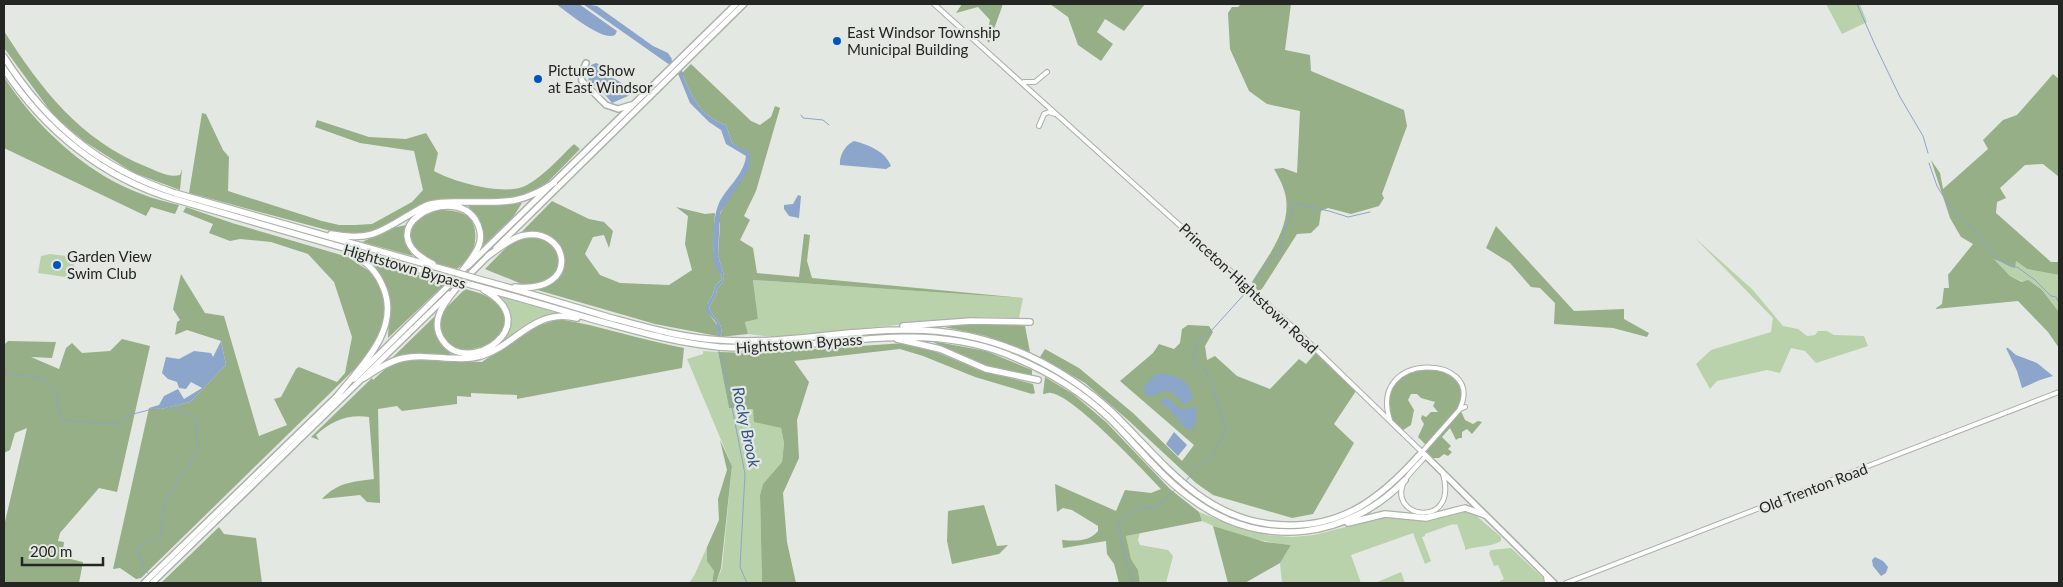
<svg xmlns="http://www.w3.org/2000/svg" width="2063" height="587" viewBox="0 0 2063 587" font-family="Lato,sans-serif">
<rect width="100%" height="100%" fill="#e4e8e2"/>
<path fill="#bad2ab" d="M1826,4H1860L1867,22L1842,34Z
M1694,237L1753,290L1783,326L1798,329L1807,336L1815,335L1818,331H1827L1834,335L1864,336L1868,346L1816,363L1805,351L1791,348L1780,373L1767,370L1717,381L1710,389L1696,364L1711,350L1771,332L1773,318Z
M50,254L75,257L72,278L38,273L41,256Z
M1993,258L2014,268L2016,261L2027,269L2059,275V312L2042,290L2010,276Z
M753,280L1023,298L1019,318L980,317L772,337L748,334L745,322L758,319Z
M498,296L561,314L539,318L500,343C516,320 514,317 498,296Z
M703,351L718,352L729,408H735L736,412L753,409L755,422L781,428L784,443L782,462L763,484L760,495L762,583H716L722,568L732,466L687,359L703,354Z
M1465,510L1473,513L1501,537V541C1491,547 1476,546 1465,550V547L1457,524L1454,525L1453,524L1425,534V536L1422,537L1431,561L1425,564L1413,533L1351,555L1361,583H1282L1280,563L1291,545C1260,542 1230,534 1202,521L1199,512L1242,529L1267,535L1292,537L1314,535L1385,517L1428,521Z
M1140,533L1138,540L1140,545L1168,550L1173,556L1166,583H1140L1138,570L1131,559L1126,536Z
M707,547L708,561L714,571L712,583H689L694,576Z
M1511,548L1544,579L1545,583H1500V581L1504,579L1498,565L1494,566L1489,553L1491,550Z
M1401,572L1405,583H1375Z"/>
<path fill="#96af87" d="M962,4H1003L989,43L986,39L990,20L978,7L956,13Z
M1050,4H1145L1124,31L1105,19L1097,32L1113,44L1101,61L1078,45L1068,17Z
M1241,4H1291L1285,50L1310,55L1311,71L1404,110L1407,126L1382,194L1384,198L1379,206L1351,214L1328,208L1321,211L1319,225L1311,233L1297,234L1262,289L1258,291L1252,282C1268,256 1295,223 1284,190C1282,183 1278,176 1274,169L1283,168L1297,173L1300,111L1267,104L1249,91L1230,49L1228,13L1232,7H1238Z
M4,31C41,89 80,140 147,167C157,171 168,178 180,175L182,169L180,190L134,173L85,142L54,116L4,48Z
M691,64L751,121L760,125L771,117L775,106L780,108L756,191L744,216L750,220L740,240L753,248L757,273L799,277L804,234L810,235L807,261L812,278L1023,298L753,280L758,319L745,322L748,334L720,337C726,323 712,319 709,307L716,295L717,289L723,282L724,276L718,255L720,224L718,218L750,154L732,143L726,125C699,115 692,97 682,73Z
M2053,74L2059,79V177L2043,164L2025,165L2000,188L2006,198L1997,202L1996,213L2051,262H2059V275L2027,269L2016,261L2015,268L1994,259L2010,276L2022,282L2028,280L2042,290L2059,312V348L2048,332L2018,301L1935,309L1942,304L1944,288H1949L1948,275L1973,244L1961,237L1950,218L1931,160L1940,173L1943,189L1988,149L1983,140L2003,120L2017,115Z
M4,77C29,116 65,152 104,176C127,190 153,199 179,205L175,214L151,207L146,216L4,148Z
M202,113L206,114L223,150L229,157L228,191L322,221L339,225H355L372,224L412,202L423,190L414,151L360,143L315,127L317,120L369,137L406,139L426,133L438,153L434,171C453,182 507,197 527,185C545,175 559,158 574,144L580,149L539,191L513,198L441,199L423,205L371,233L346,235L189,193Z
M552,201L589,219L604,222L613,231L609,248L604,235L593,237L585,254L600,275L620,283L669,285L692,270L685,244L688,216L676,207L705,214L715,213L713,250L722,279L715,286L713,294L707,304L710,315L719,328L717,336L655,324L527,287C513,279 500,276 485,269Z
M522,203L513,217L483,246C482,230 478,218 467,205Z
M186,207L232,223L348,257L372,273L381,288L386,310L378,337L368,356L141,578L136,579L120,568L113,569L149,408L161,409L190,402L226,365L221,341L187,330L175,335L177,322L180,320L173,309L181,274L205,313L224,316L259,436L287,425L274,399L281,397L296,369L299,367L337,382L345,373L352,337L334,282L308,254L271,242L240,239L230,241L209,233L213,224L183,212Z
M439,210C448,210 459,211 466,215C479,223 477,247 469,258C466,262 461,266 457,269C450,267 442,265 435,263C399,248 403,220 439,210Z
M406,225L404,241L413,256L362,242L393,228Z
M1496,226L1574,311L1624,309V319L1649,333L1647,337L1613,328L1554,324L1555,303L1540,288L1531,287L1510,263L1486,248Z
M371,261L446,283L388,338C390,300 392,294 371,261Z
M465,289C486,294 498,299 507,320L502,334L485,346L463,351L447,345L441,330L439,318L447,307Z
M435,316C433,336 441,343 454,357L420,353L392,358Z
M559,319C601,326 642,340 684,348L682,368L517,399V395L471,393V397L457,396V404L402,411L397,406L378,409L380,503L367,502L360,495L322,499C338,482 352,482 374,479L369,417C347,414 332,421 316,435L319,440L311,437L372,378L373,380L392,363L412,359L482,362L531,328Z
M971,324H1011L1025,326L1030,352L986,336L944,327Z
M1188,325L1209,326L1213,332L1205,346L1207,360L1215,356L1237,376L1270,389L1299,359L1306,364L1318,350L1356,391L1334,424L1354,443L1313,514L1292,518L1213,495L1196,483L1128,420L1085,383L1040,357L1045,349L1079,368L1133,413L1182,461L1194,445L1120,381L1153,353L1159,344L1174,349L1180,343L1182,329Z
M122,339L150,346L117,492L99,488L60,533L58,541L64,542L62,557L83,562L79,583H4V526L27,428L15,433L10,450L4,453V345L8,341L56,342L52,358L31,357L59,369L66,348L72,343L82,353L110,351Z
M932,341L986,351L1032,370V377C997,369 963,361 932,341Z
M905,343L927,348L979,370L1033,384L1035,393L1032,394L975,377L923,356L900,349L794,361L809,382L797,420L799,458L783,493L787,542L796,583H762L760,495L763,484L782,462L784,443L781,428L754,422L753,409L736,412L735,408H729L718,352L756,353Z
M1428,367C1450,374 1472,381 1460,409L1465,420L1473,424L1478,421L1482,422L1472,434L1467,429L1462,432V438H1459L1456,440L1450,428L1442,437L1451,446L1448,449L1452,452L1448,456L1444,454L1439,458H1428L1422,452L1427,446L1418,437L1424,424L1421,419L1422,415L1426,417L1431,412H1438L1433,406L1435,402L1421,398L1417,394H1411L1408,400L1414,410L1411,425L1400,432C1397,428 1392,425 1390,420C1383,405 1387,384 1402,375C1409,371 1420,369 1428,367Z
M1045,377L1073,394L1106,422L1170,489L1199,512L1202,521L1126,536L1131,559L1138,570L1140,583H1119L1114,564L1107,554L1106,541L1063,548L1062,540C1075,541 1089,542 1098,531V526L1072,510L1063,508L1057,512L1055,484L1116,511L1125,490L1151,493L1161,489C1143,470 1073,395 1051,393C1050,392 1044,394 1043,394Z
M720,440L732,466L721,568L716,583H712L714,571L707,561V547L719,520L718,499L727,470Z
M984,505L997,546L1008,545L999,554L952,564L947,541L948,511Z
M1213,526L1265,542L1291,545L1280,563L1245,583H1228Z
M219,527L224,534L256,538L262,583H161Z"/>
<path fill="#8ba5cb" d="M556,4H579L617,31L615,35C603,42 567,12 556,4Z
M583,4L597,6L653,46L668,53L672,59L667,63Z
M596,63C605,66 608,74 615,79C621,83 627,85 631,92L628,96L612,103L601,90L588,82L589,77L593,75L590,69L591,65Z
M682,73C692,97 699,115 726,125L732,143L750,153L749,169L720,213L718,255L724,276L723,282L717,289L716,295L709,307C712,319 726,323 720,337L717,336C720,322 713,320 706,310L707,304L713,294L715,286L722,279C721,272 715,268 714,261C712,247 713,216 719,203C727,187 744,175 746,156L726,144L721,130L709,122L690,103L679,76Z
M854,141C869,145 885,151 891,166L886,169L840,165C839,156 845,145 854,141Z
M798,195L801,196L799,218L789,216L784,209V205L793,204Z
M221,341L226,365L190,402L161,409L149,408L159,405L164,396L178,389L184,399L202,388L191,382L186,389L179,388L177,382L168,379L162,373L166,357L179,359L194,351L211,353L213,357Z
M2006,348H2008L2016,355L2037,363L2053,376L2040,380L2022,388L2017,371Z
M1159,374H1168L1185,381L1193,395V398L1185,404C1178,401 1176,393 1169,391C1160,389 1155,399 1146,395L1144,387L1155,375Z
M1165,398H1168L1176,406L1183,410L1196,406V420L1193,429L1185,428L1171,411L1160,401Z
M1174,432L1187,445L1178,456L1166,444Z
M1875,557L1883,561L1888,567L1886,573L1881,576L1873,566L1872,560Z"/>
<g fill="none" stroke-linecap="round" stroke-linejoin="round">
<path stroke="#8ba5cb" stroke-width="1" d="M1857,4L1875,45L1900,97L1923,136L1928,153
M801,115L803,118L823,120L829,125
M1929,163L1937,186L1950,207L1973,229L1996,256L2004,263L2012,267H2017L2035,280L2051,296L2056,297L2059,303
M1252,284L1266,265L1280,252L1284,232L1292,213V203L1329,211L1348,217L1370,212
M2059,304V307
M718,349L723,361L745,474L740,567L747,583
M4,373L44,378L55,391L61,420L120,424L129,415L157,408
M1185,482L1198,467L1213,455L1226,429C1220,415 1213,380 1205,370C1202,366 1196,364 1193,360L1195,348L1199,340L1212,330L1248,290
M149,574L144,569L138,548L161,534L164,504L198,450L196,420L186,412L168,407
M1133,583C1128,568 1117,536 1120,521C1126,514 1139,509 1149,507C1154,506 1153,509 1157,506C1160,505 1172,493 1175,490"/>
<path stroke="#8ba5cb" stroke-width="5" d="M669,61L681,74"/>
<defs>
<path id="secondary" d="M934,4L1296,330L1422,452L1460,409L1465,407
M1024,82H1035L1047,72
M1039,126L1044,114L1049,112L1055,114
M1390,420C1367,350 1485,354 1460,408
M1426,456C1419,464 1410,472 1405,480C1384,518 1459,531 1443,474
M1546,576L1547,583
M1566,583L2059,392"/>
<path id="primary" d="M1422,452L1554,583"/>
<path id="trunk" d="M586,63L581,74L582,81L606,105L618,109L631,105
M496,248L744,4
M468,266L736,4
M466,278L490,254
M354,379L462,272
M144,583L339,394
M152,583L449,294"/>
<path id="motorway" d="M4,57C47,124 99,168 175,193L450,271
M4,69C44,130 103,178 174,199L445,277
M331,234C366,241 378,234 407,216C415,212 422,206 431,204C442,201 454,202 465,202C505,202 519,205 554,183
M488,256C498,249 508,240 521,236C569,224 583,294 515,287
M433,264C365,230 450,183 475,219C480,227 482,237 479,245C475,256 466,265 460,274
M478,279C522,291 565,304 608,317C645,327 682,338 720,340C781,345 842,330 903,330C946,329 990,338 1029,356C1059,370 1087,389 1111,411C1159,457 1198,515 1269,524C1338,532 1379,501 1422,452
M472,285C513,296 554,308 595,320C636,331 676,343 719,347C822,354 918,314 1018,359C1051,373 1081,392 1108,417C1137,445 1162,479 1196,502C1263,550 1348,539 1405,480
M458,286C451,295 442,305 439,315C436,324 437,333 443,341C468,377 547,325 484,290
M903,326L971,321L1030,322
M897,339L940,349L986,369L1038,380
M364,378C397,355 407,355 446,358C458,358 469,360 481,356C517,345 533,308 577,318
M338,395C362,365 401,329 383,287C377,272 366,261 352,254
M1348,523L1385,514L1426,518L1465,508L1485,515"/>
</defs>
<use href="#secondary" stroke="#acb0aa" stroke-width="6"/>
<use href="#primary" stroke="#acb0aa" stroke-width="8"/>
<use href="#trunk" stroke="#acb0aa" stroke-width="8"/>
<use href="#motorway" stroke="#acb0aa" stroke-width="8"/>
<use href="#secondary" stroke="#fff" stroke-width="4"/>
<use href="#primary" stroke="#fff" stroke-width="5"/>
<use href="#trunk" stroke="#fff" stroke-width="5"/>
<use href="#motorway" stroke="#fff" stroke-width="5.5"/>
<defs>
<path id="motorway-bridge" d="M450,271L478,279
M445,277L472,285"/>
</defs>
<use href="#motorway-bridge" stroke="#acb0aa" stroke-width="8" stroke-linecap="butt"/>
<use href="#motorway-bridge" stroke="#fff" stroke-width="5.5"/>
</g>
<g fill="#0055be" stroke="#e4e8e2" stroke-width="2">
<circle cx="837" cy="41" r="5"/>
<circle cx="538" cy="79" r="5"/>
<circle cx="57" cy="265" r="5"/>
</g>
<g text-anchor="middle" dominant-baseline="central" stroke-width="4.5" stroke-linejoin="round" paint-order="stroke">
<g font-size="15" fill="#242623" stroke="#e4e8e2" text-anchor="start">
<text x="847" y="32">East Windsor Township<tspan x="847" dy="17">Municipal Building</tspan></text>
<text x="548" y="70">Picture Show<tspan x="548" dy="17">at East Windsor</tspan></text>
<text x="67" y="256">Garden View<tspan x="67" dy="17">Swim Club</tspan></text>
</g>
<g font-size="15" fill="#242623" stroke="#e4e8e2">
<text transform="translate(405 266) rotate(16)">Hightstown Bypass</text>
<text transform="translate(1249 288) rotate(43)">Princeton-Hightstown Road</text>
<text transform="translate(799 343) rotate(-4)">Hightstown Bypass</text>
<text transform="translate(1813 488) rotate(-21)">Old Trenton Road</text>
</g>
<g font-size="16" font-style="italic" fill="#315385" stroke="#e4e8e2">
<text transform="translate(747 427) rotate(78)">Rocky Brook</text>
</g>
</g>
<rect width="2063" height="587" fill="none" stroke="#242623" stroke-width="10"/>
<path d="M22 557v8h81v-8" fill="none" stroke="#242623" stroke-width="2.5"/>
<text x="30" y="557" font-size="15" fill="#242623" stroke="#e4e8e2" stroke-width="4" paint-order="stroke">200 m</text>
</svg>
